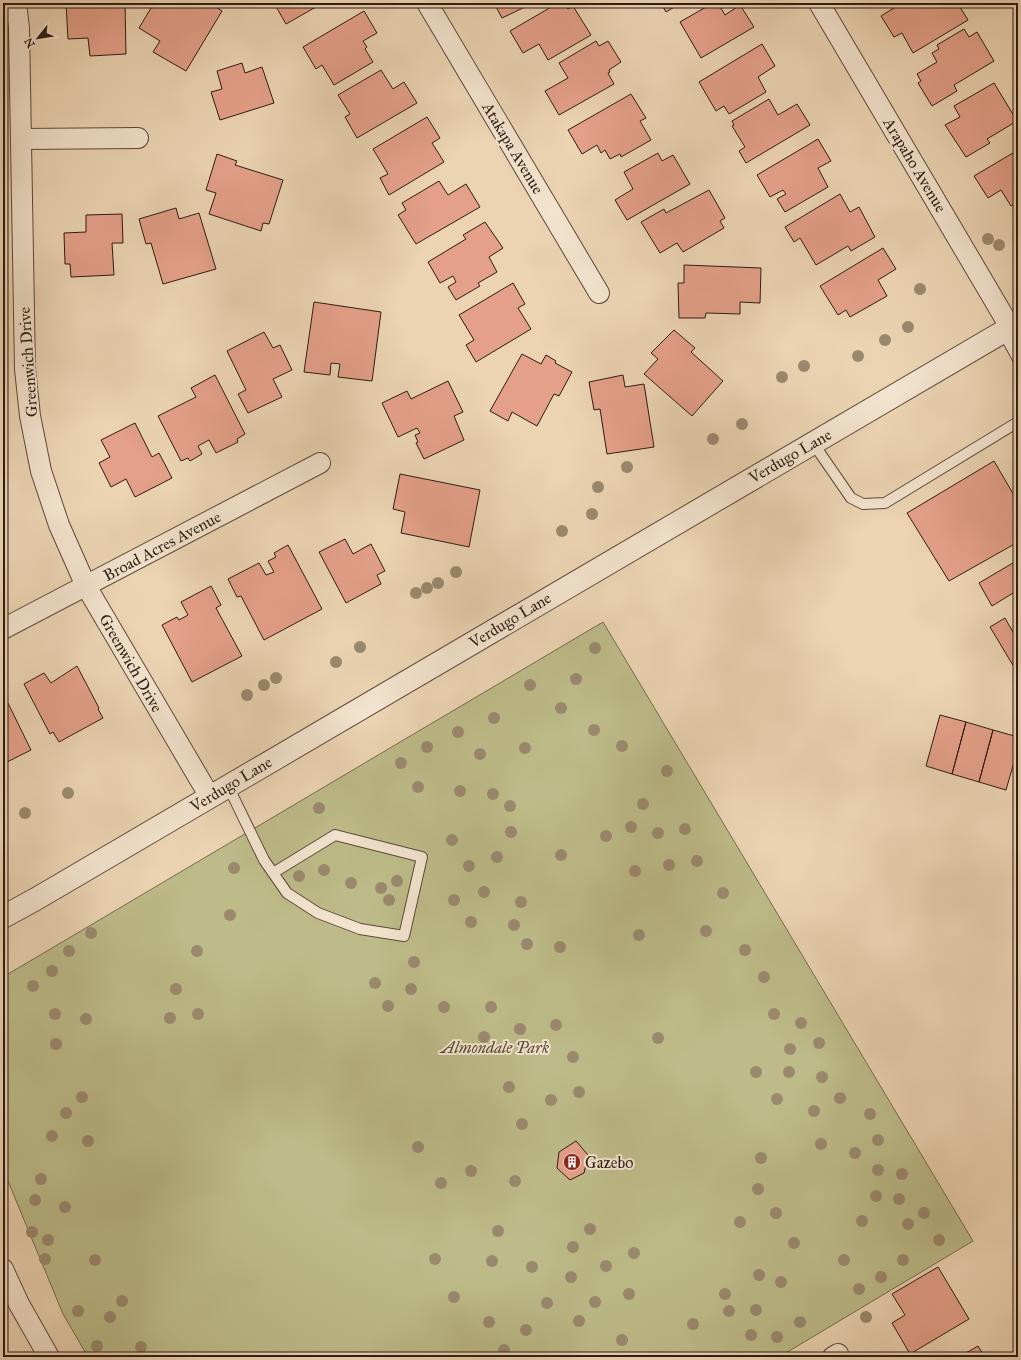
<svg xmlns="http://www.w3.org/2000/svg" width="1021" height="1360" viewBox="0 0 1021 1360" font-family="'IM FELL Great Primer',serif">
<rect width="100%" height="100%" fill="#ecd4b3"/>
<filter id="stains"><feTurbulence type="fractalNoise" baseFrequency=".005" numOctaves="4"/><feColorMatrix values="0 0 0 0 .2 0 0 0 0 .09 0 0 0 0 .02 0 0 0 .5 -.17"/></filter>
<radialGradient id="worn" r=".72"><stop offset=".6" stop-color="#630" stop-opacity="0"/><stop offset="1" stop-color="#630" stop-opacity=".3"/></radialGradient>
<path fill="#bdbb89" stroke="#756b4e" d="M603,622L973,1241L779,1357H88L63,1314L3,1169V977Z"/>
<path fill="#e4a089" stroke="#2d1b13" d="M66,3H125L126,54L90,56L88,38L68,39Z
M154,3H210L222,11L186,71L153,52L160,41L139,28Z
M274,3H323L286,24Z
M494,3H526L527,6L502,18Z
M558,3H564L568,9L573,6L591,35L548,60L539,44L523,53L510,31Z
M661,3H681L666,12Z
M713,3H718L725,15L740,5L754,27L701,58L680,22Z
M902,3H949L952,7L958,4L968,20L913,53L902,33L894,37L881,16Z
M364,11L377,33L363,41L367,47L365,49L373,62L334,85L322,65L316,69L303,47Z
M964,29L969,37L977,32L994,61L954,85L957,91L932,106L918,83L921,81L917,74L937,62L932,53L939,49L937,45Z
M596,41L599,46L608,41L621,62L609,70L610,72L608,73L614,84L559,115L545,91L568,78L559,63Z
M762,44L775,66L758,77L766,92L729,114L724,106L716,111L699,82Z
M242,63L245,73L262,67L274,103L220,120L211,92L222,89L217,71Z
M381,70L393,89L404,82L417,103L357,138L345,117L350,114L338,95Z
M994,83L1017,121L987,139L990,143L966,157L945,125L960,117L954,106Z
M631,94L646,118L640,121L651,140L621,157L620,154L610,159L605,150L601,153L597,145L582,154L568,130Z
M769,99L778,115L797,104L810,125L746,163L739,151L745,147L732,126L734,125L732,121Z
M427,117L440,138L432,143L444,162L389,195L380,178L388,174L373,149Z
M818,139L831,161L818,168L828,187L785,212L777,199L786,194L783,190L770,197L757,175Z
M1018,150V202L1011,206L1001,190L988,198L974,176Z
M658,153L662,161L673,155L690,184L627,220L615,200L633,189L624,172Z
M217,154L237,161L235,165L283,180L269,224L263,223L261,231L209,214L216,193L206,190Z
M439,181L448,195L466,184L480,207L416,244L398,215L406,210L402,203Z
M709,190L725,218L720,221L724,228L683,252L677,243L660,253L641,222L664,209L666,213Z
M840,194L850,212L859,207L875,237L851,251L848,246L816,265L800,238L794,242L785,227Z
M176,208L179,219L199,213L216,269L163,284L151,243L146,244L139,219Z
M122,214L123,243H112L114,275L71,277L70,264H65L64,233L86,232V215Z
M485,222L503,248L489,257L497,272L478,283L480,286L456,300L448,287L456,282L453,276L440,283L428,262L466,239L463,235Z
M883,248L896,269L878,280L887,296L850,317L846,310L838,315L820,286Z
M684,265L761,268L760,303L740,302V314L706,313L705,318H679L678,283H684Z
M513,283L525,304L518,308L531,329L476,362L466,345L474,340L459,315Z
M314,302L381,312L372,381L338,377L340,364L331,363L330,375L304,372Z
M674,330L695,348L691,352L723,381L692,416L644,374L658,359L651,353Z
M264,332L273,348L280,345L292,370L273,379L282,397L248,413L238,394L246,390L227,351Z
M522,354L541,364L546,355L556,361L555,363L572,372L559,396L554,394L537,426L512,412L508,421L490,411Z
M215,375L245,434L237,439L238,442L216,453L209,440L198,446L202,454L190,461L188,458L181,461L158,416L196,397L191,388Z
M623,375L625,387L644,384L654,447L607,454L600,409L594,410L589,382Z
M448,381L463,412L454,416L464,440L424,459L416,443L418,442L415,435L420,433L417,428L398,437L382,403L407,391L411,399Z
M135,423L152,457L159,453L172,478L135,497L126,479L111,487L99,463L110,457L101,440Z
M994,461L1018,502V542L949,581L907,513Z
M400,474L480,490L469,547L401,533L405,512L393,509Z
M345,539L353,554L371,544L385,571L377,575L381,584L346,603L319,552Z
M288,545L322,609L264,640L241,596L237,597L228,579L259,563L266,575L274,572L268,561L276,557L274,553Z
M1018,560V590L992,606L979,583Z
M211,586L221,605L216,608L242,656L192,682L162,625L177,617L179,620L188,615L181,602Z
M1005,618L1018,641V665L1014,667L990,627Z
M77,666L99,708L98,709L103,718L59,742L53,732L50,734L24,684L44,673L51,683Z
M4,695L31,750L3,764V696Z
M940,715L966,722L952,774L926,766Z
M966,722L993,730L979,782L952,774Z
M993,730L1018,737V748L1006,790L979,782Z
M576,1141L588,1155L584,1173L570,1180L557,1168L559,1152Z
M938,1267L969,1319L910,1354L892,1323L905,1315L892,1294Z
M978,1346L985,1357H959Z"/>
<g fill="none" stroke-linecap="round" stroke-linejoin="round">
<defs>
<path id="service" d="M1003,332L1018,359
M813,443L851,498L863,504L885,503L1018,422
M228,786L264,860L287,893L318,913L360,929L404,936L422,857L335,835L273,873"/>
<path id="minor" d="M16,3L19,28L25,369L30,416L41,471L59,525L86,586L210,797
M427,3L599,293
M819,3L1010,327
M21,139L138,138
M3,629L320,463
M3,1269L19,1304L49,1357
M833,1357L838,1354L839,1357"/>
<path id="tertiary" d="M3,917L36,899L1018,323"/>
</defs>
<use href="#service" stroke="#5d493b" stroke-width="12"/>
<use href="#minor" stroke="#5d493b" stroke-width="22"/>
<use href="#tertiary" stroke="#5d493b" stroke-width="24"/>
<use href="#service" stroke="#f3e3ce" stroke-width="10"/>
<use href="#minor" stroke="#f3e3ce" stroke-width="20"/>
<use href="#tertiary" stroke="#f3e3ce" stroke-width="22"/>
</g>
<g fill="#9b896e">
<circle cx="988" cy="239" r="6"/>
<circle cx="999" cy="245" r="6"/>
<circle cx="920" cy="289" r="6"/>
<circle cx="908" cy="327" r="6"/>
<circle cx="885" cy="340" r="6"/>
<circle cx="858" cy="356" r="6"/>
<circle cx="804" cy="366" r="6"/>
<circle cx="782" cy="377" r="6"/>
<circle cx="742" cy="424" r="6"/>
<circle cx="713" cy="439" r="6"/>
<circle cx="627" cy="467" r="6"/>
<circle cx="598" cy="487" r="6"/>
<circle cx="592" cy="514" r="6"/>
<circle cx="562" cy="531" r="6"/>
<circle cx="456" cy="572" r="6"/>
<circle cx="438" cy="583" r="6"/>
<circle cx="427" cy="588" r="6"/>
<circle cx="416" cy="593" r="6"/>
<circle cx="360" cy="647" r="6"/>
<circle cx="595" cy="648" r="6"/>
<circle cx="336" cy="662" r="6"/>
<circle cx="276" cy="678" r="6"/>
<circle cx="576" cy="679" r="6"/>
<circle cx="264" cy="685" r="6"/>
<circle cx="530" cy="685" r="6"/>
<circle cx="247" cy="695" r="6"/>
<circle cx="561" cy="708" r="6"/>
<circle cx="494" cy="718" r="6"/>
<circle cx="594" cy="730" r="6"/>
<circle cx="458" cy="732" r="6"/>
<circle cx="622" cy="746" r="6"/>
<circle cx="427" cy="747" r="6"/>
<circle cx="525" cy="748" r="6"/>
<circle cx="480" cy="754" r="6"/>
<circle cx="401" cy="763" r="6"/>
<circle cx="667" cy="771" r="6"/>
<circle cx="418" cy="787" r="6"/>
<circle cx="460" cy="791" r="6"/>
<circle cx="68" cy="793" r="6"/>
<circle cx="493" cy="794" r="6"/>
<circle cx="643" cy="804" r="6"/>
<circle cx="510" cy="806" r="6"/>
<circle cx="319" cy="808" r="6"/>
<circle cx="25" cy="813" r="6"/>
<circle cx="631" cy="827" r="6"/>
<circle cx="685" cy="829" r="6"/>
<circle cx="511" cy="832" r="6"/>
<circle cx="658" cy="833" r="6"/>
<circle cx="606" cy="836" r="6"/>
<circle cx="452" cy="840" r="6"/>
<circle cx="561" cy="855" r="6"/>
<circle cx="497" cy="857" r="6"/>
<circle cx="697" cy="861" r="6"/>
<circle cx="669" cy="865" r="6"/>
<circle cx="469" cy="866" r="6"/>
<circle cx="234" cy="868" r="6"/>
<circle cx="324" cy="870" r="6"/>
<circle cx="635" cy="871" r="6"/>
<circle cx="299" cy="876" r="6"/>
<circle cx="397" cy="881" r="6"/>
<circle cx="351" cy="883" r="6"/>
<circle cx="381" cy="888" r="6"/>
<circle cx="484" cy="892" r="6"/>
<circle cx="723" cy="893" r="6"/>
<circle cx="389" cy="900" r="6"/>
<circle cx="454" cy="900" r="6"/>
<circle cx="521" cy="902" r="6"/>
<circle cx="230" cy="915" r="6"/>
<circle cx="471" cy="922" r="6"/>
<circle cx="514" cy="925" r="6"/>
<circle cx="706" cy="931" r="6"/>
<circle cx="91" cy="933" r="6"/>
<circle cx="639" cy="935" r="6"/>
<circle cx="527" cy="944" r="6"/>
<circle cx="560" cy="947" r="6"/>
<circle cx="745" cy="950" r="6"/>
<circle cx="69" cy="951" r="6"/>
<circle cx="197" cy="951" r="6"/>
<circle cx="414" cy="962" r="6"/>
<circle cx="52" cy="971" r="6"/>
<circle cx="764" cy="977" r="6"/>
<circle cx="375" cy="983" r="6"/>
<circle cx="33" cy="986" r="6"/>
<circle cx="176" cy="989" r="6"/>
<circle cx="411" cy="989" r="6"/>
<circle cx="388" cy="1006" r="6"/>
<circle cx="444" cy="1007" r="6"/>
<circle cx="491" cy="1007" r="6"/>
<circle cx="55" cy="1014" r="6"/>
<circle cx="198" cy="1014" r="6"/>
<circle cx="774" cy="1014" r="6"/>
<circle cx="170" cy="1018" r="6"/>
<circle cx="86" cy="1019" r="6"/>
<circle cx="801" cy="1023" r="6"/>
<circle cx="556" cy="1025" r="6"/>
<circle cx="520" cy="1029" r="6"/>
<circle cx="484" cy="1037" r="6"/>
<circle cx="658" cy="1038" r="6"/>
<circle cx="819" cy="1043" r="6"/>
<circle cx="56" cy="1044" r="6"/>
<circle cx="790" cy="1049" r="6"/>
<circle cx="573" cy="1057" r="6"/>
<circle cx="756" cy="1072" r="6"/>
<circle cx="789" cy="1072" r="6"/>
<circle cx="822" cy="1077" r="6"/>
<circle cx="509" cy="1087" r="6"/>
<circle cx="579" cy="1092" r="6"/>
<circle cx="82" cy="1097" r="6"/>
<circle cx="840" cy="1098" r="6"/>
<circle cx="777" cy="1099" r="6"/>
<circle cx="551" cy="1100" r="6"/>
<circle cx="814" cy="1111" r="6"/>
<circle cx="66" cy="1113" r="6"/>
<circle cx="870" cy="1114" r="6"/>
<circle cx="522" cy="1124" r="6"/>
<circle cx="52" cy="1136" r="6"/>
<circle cx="878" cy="1140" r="6"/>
<circle cx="88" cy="1141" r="6"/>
<circle cx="821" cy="1144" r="6"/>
<circle cx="418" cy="1147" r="6"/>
<circle cx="855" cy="1153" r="6"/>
<circle cx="761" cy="1158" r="6"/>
<circle cx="878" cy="1170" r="6"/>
<circle cx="471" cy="1171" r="6"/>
<circle cx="902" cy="1174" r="6"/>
<circle cx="41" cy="1179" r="6"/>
<circle cx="515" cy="1181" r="6"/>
<circle cx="441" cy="1183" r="6"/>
<circle cx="758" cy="1189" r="6"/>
<circle cx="876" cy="1196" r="6"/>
<circle cx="899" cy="1199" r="6"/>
<circle cx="35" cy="1200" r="6"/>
<circle cx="65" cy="1207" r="6"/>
<circle cx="776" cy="1213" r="6"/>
<circle cx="924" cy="1213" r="6"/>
<circle cx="862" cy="1221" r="6"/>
<circle cx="740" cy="1222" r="6"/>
<circle cx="908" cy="1224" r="6"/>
<circle cx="590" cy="1229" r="6"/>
<circle cx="498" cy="1231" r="6"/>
<circle cx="32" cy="1232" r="6"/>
<circle cx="48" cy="1240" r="6"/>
<circle cx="939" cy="1240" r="6"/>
<circle cx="794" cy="1243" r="6"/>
<circle cx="573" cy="1247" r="6"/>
<circle cx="634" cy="1253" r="6"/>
<circle cx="45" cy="1259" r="6"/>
<circle cx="435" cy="1259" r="6"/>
<circle cx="95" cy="1260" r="6"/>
<circle cx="844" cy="1260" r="6"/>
<circle cx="903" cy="1260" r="6"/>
<circle cx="492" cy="1261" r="6"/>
<circle cx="606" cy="1266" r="6"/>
<circle cx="532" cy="1267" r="6"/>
<circle cx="759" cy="1275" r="6"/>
<circle cx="571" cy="1277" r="6"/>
<circle cx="881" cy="1277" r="6"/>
<circle cx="781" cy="1282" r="6"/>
<circle cx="859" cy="1289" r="6"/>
<circle cx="629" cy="1294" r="6"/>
<circle cx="725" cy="1294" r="6"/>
<circle cx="454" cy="1297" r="6"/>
<circle cx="122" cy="1301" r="6"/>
<circle cx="595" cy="1302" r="6"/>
<circle cx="547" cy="1303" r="6"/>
<circle cx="756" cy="1310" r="6"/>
<circle cx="78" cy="1311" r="6"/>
<circle cx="729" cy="1311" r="6"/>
<circle cx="110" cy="1317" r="6"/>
<circle cx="866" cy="1317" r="6"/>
<circle cx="579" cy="1321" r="6"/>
<circle cx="489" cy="1322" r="6"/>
<circle cx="800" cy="1322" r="6"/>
<circle cx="693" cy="1324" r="6"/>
<circle cx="526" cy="1330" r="6"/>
<circle cx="751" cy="1335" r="6"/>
<circle cx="777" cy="1337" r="6"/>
<circle cx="622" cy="1340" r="6"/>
<circle cx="97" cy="1346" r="6"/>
<circle cx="141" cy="1347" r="6"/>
<circle cx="504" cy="1350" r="6"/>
</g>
<defs>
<symbol id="building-disc" viewBox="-11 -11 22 22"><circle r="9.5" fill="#8f2418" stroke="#f3e3ce"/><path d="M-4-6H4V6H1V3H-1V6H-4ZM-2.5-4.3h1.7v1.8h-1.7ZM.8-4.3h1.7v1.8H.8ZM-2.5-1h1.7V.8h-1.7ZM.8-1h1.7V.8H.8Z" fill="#fff"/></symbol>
</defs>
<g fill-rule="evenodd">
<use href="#building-disc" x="562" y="1152" width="20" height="20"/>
</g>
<g text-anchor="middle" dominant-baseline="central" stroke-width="4" stroke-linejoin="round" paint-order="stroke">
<g font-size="16" fill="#2d1b13" stroke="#f3e3ce">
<text transform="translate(513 148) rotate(59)">Atakapa Avenue</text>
<text transform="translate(915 165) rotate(59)">Arapaho Avenue</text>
<text transform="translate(28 362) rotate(-94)">Greenwich Drive</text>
<text transform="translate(790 456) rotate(-30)">Verdugo Lane</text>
<text transform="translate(162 546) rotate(-28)">Broad Acres Avenue</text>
<text transform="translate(510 620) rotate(-31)">Verdugo Lane</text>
<text transform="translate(131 663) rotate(60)">Greenwich Drive</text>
<text transform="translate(231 784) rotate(-31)">Verdugo Lane</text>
</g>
<g font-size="16" font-style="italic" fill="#584b36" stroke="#f3e3ce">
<text x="495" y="1047">Almondale Park</text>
</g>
<g font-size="16" fill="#2d1b13" stroke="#f3e3ce" text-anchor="start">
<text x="585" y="1162">Gazebo</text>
</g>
</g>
<rect width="1021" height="1360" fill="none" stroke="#ecd4b3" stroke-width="16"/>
<rect x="4" y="4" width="1013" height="1352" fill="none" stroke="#2d1b13" stroke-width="2"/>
<rect x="8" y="8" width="1005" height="1344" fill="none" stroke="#2d1b13"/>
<g transform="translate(38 38) rotate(240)" stroke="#f3e3ce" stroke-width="3" paint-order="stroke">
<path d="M0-3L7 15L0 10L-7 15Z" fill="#2d1b13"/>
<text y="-6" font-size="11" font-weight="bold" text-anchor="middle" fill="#2d1b13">N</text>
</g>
<rect width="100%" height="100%" filter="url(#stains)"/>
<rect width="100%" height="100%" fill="url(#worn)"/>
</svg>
